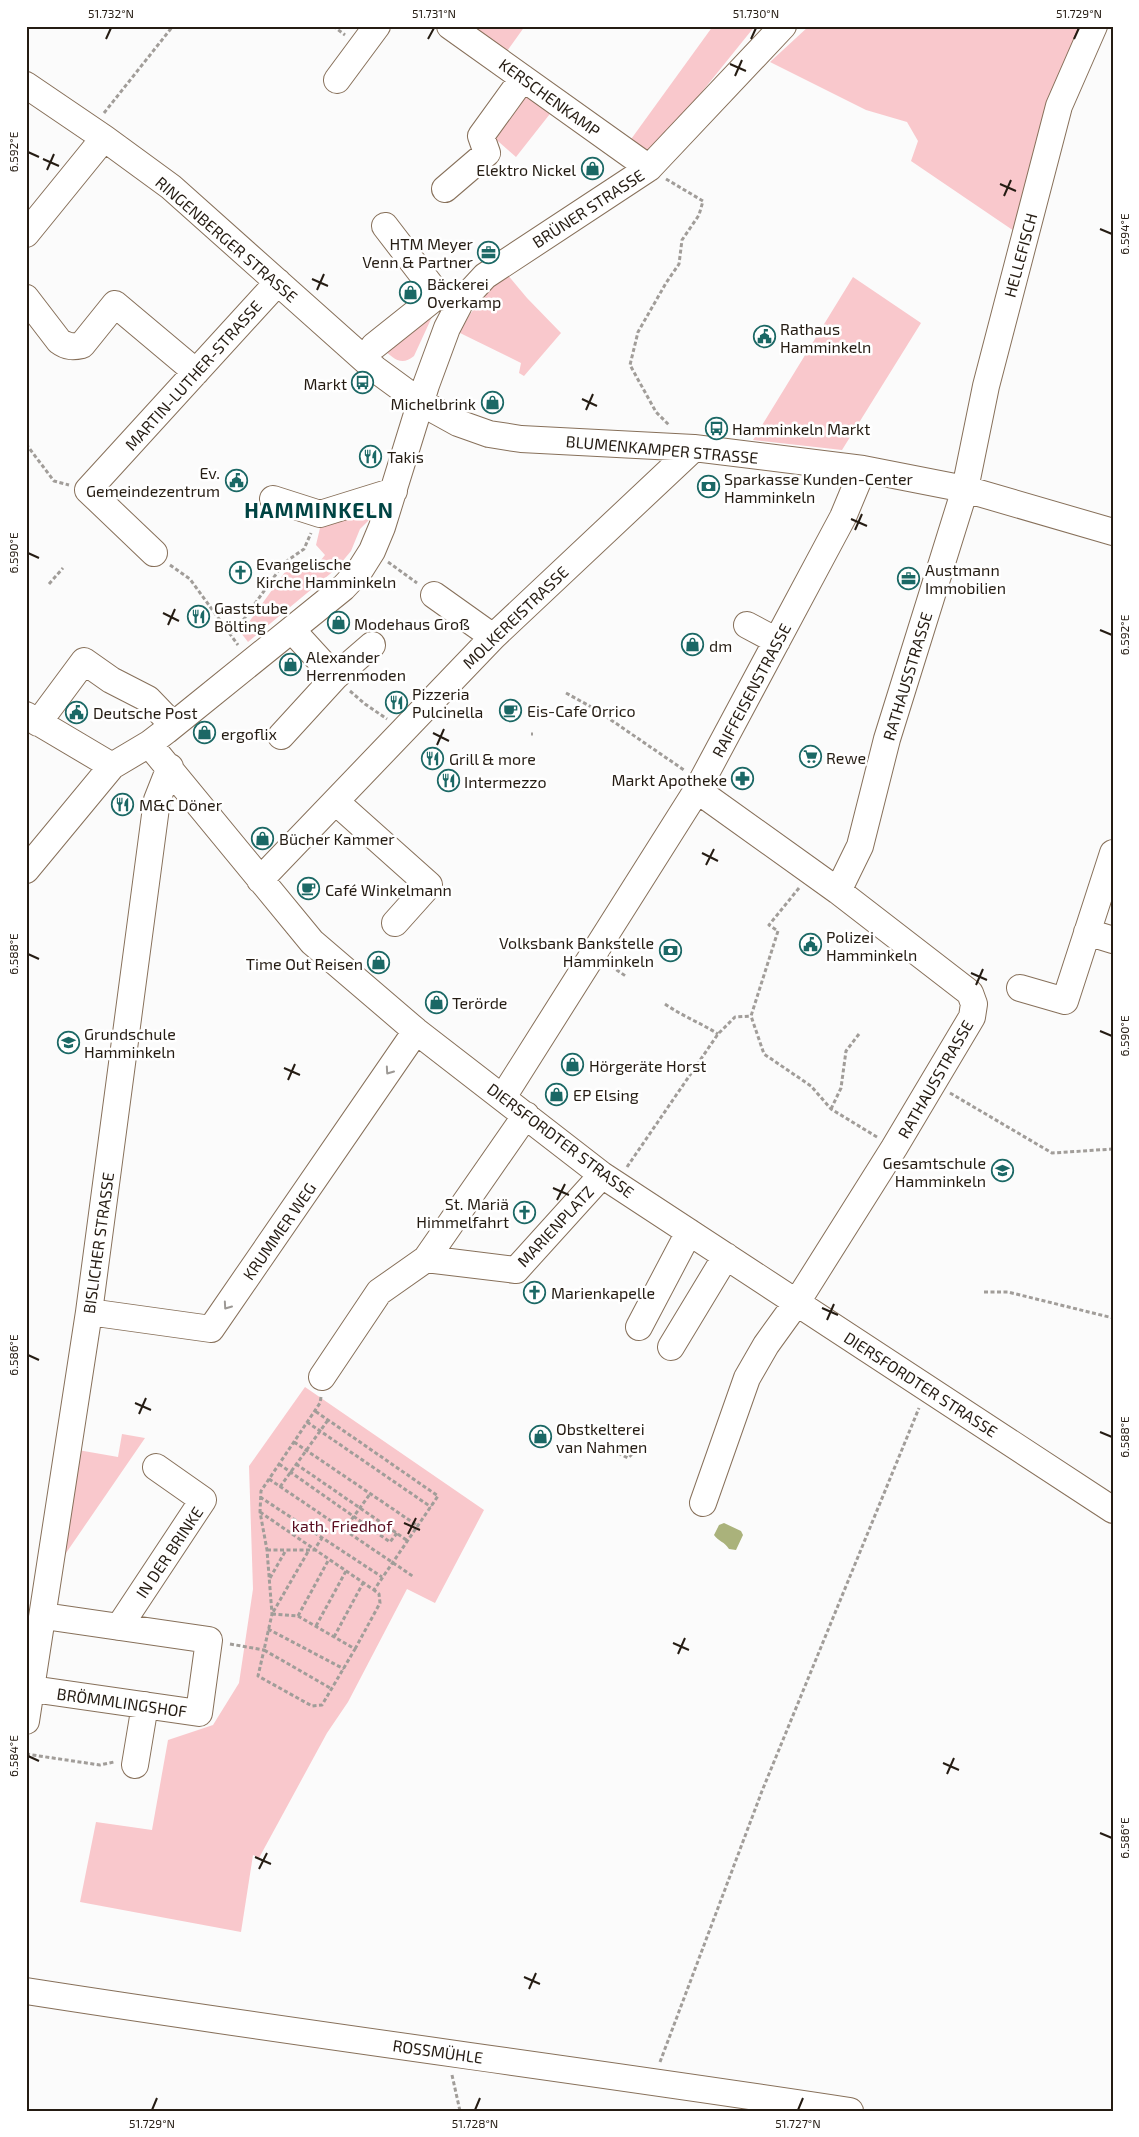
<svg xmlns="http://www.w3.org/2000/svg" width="1139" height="2137" viewBox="0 0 1139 2137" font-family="'Exo 2',sans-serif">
<rect width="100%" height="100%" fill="#fbfbfb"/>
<path fill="#f9c8cc" d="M465,26H525L505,54Z
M713,26H755L684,114L651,149L644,150L629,142Z
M809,26H1087L1017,233L911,161L918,141L907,122L866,110L770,62Z
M524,89L553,110L516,157L491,135Z
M507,274L527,298L561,333L524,376L519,373L521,363L460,333C471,308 487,292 507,274Z
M853,277L921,323L842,450L753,440Z
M437,306L414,356C401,367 393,358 382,348Z
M372,510L369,520L360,529L351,551L336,569L248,642L241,633L290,565L301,560L313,570L325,555L316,545L320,528L331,518Z
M305,1387L484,1510L435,1603L407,1589L348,1702L327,1733L259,1858L253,1855L241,1932L80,1902L96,1822L152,1830L168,1740L213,1725L239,1683L253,1589L249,1466Z
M122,1434L145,1438L64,1556L78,1450L118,1457Z"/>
<path fill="#aab27b" d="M724,1523L741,1531L743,1535L736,1550L729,1549C725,1542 718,1541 714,1535L719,1525Z"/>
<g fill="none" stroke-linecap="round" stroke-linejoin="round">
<defs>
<path id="minor" d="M450,26L649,168
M337,80L377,26
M26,85L104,138L171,187L375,369L420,402L458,423L489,434L521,439L694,448L863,469L965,489L1113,532
M445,189L487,153L481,136L523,78
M385,226L438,295L460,303
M26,234L104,138
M26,298L59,341C67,347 73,347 82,345L115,304L196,372
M374,346L438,295
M273,499L320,514L394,491
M154,553L88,490L278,282
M434,595L493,637
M747,625L777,641
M292,630L335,677
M26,715L112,766
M38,723L84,661L111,680L148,699L173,725
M281,736L335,677L372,645
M149,744L312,942L416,1031L602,1175L1113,1510
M697,790L838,891L970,993L974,1004L972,1017L894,1148L797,1302L766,1345L747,1378L703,1503
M336,802L429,885L395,923
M26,870L112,766L149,744L166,731L343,588L360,570L372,551L382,527L426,385L447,328L460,303L485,276L649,168L783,26
M260,880L493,637L694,448
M838,891L860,846L887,739L965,489L986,386L1059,106L1094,26
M1087,932L1113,940
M1020,988L1065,1001L1113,853
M503,1097L697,790L843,517L863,469
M426,1259L526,1115
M89,1312L211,1329L416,1031
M639,1327L689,1232
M671,1347L726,1256
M322,1377L379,1292L426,1259L516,1270L602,1175
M119,1627L203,1500L156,1467
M32,1689L199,1713L209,1640L44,1616
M26,1721L89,1312L157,800L170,767
M135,1765L145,1705
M26,1991C300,2034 575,2069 850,2111"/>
</defs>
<use href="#minor" stroke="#87705a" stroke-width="28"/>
<path stroke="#a19d99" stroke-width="3" stroke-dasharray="4 2.5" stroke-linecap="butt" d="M333,26L345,35
M104,113L173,26
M666,179L703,201L699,215L682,240L679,264L666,283L638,332L630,365L656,412L670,426
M26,444L54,481L69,485
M388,562L417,583
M170,565L190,579L238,645
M49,584L63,568
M230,634L244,619L284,563L304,549L311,533
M350,691L365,704L387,719
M566,693L595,709L684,770
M531,734H533
M799,888L769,925L778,931L751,1016L764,1054L811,1086L831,1109L877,1137
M611,966L627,977
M665,1004C682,1016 701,1023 718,1034
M950,1093L1052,1153L1113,1149
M831,1109L841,1088L846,1051L859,1034
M627,1167L718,1034L735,1017L751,1016
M984,1292H1008L1113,1318
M321,1397L320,1403L261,1491L260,1512L267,1550L272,1614L264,1650L332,1689
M307,1422L431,1507
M294,1442L418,1526
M618,1453L628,1458L644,1443
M279,1464L390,1542L397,1533
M296,1464L408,1541
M269,1479L414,1577
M280,1487L328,1420
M260,1497L382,1577
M260,1512L374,1590L438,1496L315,1411
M344,1530L370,1494
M267,1550H314L322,1538
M270,1578L286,1550
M298,1616L329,1559
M316,1626L346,1571
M268,1629L344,1669
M334,1637L363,1583
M230,1644L264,1650L258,1676L312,1706L322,1705L355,1649L298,1616L272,1614L309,1550
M355,1649L380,1603L379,1594L374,1590
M26,1754L100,1765L114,1762
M660,2062L762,1791L919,1408
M452,2075L460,2111"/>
<use href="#minor" stroke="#fff" stroke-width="26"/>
</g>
<defs><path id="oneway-chevron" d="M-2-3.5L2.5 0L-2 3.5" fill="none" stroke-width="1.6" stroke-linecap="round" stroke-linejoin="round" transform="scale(1.25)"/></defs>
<g stroke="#9d9995">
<use href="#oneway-chevron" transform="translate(389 1071) rotate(125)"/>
<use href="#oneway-chevron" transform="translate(227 1306) rotate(125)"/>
</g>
<path fill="none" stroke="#251c13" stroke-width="2" d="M106,39L111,28M428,39L434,28M751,39L756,28M1074,39L1079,28M730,64L746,71M735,76L742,60M28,152L39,157M43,159L59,166M47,170L54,154M1000,184L1016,191M1004,196L1011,180M1100,229L1112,234M312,279L328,286M317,290L324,274M582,399L597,406M586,410L593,394M851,519L867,526M855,530L862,514M28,553L39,558M163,613L179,621M168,625L175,609M1100,630L1112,635M433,733L449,741M437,745L444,729M702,853L718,861M706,865L714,849M28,954L39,959M971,973L987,980M976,985L983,969M1100,1031L1112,1036M284,1068L300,1075M288,1080L295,1064M553,1188L569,1195M557,1200L565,1184M822,1308L838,1315M827,1320L834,1304M28,1355L39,1360M135,1403L151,1410M139,1414L146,1398M1100,1432L1112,1437M404,1523L420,1530M408,1534L416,1518M673,1643L689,1650M678,1654L685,1638M28,1756L39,1761M943,1763L959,1770M947,1774L954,1758M1100,1833L1112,1838M255,1857L271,1864M259,1869L267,1853M524,1977L540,1984M529,1989L536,1973M152,2110L157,2098M475,2110L480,2098M798,2110L803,2098"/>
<defs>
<symbol id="shop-ring" viewBox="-11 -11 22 22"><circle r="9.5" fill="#fff" stroke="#1b6865" stroke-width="1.5"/><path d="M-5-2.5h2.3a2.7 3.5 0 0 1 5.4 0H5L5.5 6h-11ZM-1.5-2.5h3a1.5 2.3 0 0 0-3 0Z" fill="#1b6865"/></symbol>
<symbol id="office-ring" viewBox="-11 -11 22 22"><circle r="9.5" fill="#fff" stroke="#1b6865" stroke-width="1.5"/><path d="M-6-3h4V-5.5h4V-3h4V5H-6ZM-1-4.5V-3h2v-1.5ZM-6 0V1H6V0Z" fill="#1b6865"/></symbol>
<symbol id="civic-ring" viewBox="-11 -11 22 22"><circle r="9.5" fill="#fff" stroke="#1b6865" stroke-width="1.5"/><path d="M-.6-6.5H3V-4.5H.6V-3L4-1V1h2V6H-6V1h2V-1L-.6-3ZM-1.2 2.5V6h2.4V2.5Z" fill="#1b6865"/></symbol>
<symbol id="bus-ring" viewBox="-11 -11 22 22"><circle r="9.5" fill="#fff" stroke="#1b6865" stroke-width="1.5"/><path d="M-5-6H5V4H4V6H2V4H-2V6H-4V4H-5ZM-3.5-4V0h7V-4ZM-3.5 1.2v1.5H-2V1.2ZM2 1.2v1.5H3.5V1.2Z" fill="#1b6865"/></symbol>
<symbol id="restaurant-ring" viewBox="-11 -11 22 22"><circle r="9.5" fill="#fff" stroke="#1b6865" stroke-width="1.5"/><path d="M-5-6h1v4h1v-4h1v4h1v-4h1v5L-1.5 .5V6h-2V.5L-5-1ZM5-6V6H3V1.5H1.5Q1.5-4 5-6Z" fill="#1b6865"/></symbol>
<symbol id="bank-ring" viewBox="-11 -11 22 22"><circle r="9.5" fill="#fff" stroke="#1b6865" stroke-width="1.5"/><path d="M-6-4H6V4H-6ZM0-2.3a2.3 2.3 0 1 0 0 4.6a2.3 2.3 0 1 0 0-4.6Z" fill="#1b6865"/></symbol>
<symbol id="church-ring" viewBox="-11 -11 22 22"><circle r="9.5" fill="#fff" stroke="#1b6865" stroke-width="1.5"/><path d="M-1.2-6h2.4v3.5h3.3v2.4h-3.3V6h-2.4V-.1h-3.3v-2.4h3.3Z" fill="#1b6865"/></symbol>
<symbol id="cafe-ring" viewBox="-11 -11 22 22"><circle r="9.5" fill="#fff" stroke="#1b6865" stroke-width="1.5"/><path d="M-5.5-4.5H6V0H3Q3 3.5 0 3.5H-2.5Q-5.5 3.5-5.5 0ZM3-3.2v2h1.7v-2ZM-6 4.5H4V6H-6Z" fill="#1b6865"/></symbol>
<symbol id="supermarket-ring" viewBox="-11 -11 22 22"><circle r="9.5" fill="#fff" stroke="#1b6865" stroke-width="1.5"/><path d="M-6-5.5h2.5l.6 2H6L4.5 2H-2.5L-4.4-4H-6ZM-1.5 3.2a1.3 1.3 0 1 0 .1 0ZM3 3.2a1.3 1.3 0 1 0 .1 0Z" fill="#1b6865"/></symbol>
<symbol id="pharmacy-ring" viewBox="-11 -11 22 22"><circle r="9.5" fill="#fff" stroke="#1b6865" stroke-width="1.5"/><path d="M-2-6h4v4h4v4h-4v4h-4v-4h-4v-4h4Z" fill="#1b6865"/></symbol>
<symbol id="school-ring" viewBox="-11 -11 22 22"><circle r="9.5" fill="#fff" stroke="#1b6865" stroke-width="1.5"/><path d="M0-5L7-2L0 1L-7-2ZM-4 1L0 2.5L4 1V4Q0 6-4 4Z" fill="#1b6865"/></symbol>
</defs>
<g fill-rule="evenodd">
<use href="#shop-ring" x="580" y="156" width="25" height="25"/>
<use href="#office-ring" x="476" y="240" width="25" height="25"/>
<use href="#shop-ring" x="398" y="280" width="25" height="25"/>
<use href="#civic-ring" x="752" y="324" width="25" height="25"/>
<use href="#bus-ring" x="350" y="370" width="25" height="25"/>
<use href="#shop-ring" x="480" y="390" width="25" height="25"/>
<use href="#bus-ring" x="704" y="416" width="25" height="25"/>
<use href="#restaurant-ring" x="358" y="444" width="25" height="25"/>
<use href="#civic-ring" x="224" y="468" width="25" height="25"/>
<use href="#bank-ring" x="696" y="474" width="25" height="25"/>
<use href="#church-ring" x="228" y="560" width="25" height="25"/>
<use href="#office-ring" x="896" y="566" width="25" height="25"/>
<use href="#restaurant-ring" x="186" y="604" width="25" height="25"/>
<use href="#shop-ring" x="326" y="610" width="25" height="25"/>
<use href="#shop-ring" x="680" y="632" width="25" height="25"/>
<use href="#shop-ring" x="278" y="652" width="25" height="25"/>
<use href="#restaurant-ring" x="384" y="690" width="25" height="25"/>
<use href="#cafe-ring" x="498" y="698" width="25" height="25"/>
<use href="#civic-ring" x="64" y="700" width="25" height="25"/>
<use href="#shop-ring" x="192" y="720" width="25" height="25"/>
<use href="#supermarket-ring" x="798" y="744" width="25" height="25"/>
<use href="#restaurant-ring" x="420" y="746" width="25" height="25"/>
<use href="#pharmacy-ring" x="730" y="766" width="25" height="25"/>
<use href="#restaurant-ring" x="436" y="768" width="25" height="25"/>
<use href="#restaurant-ring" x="110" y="792" width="25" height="25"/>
<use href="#shop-ring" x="250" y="826" width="25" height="25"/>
<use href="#cafe-ring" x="296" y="876" width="25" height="25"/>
<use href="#civic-ring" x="798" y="932" width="25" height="25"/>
<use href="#bank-ring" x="658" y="938" width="25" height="25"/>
<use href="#shop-ring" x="366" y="950" width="25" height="25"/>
<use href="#shop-ring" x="424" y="990" width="25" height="25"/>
<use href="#school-ring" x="56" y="1030" width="25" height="25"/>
<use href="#shop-ring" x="560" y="1052" width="25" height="25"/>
<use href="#shop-ring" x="544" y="1082" width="25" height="25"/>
<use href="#school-ring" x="990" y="1158" width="25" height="25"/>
<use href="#church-ring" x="512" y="1200" width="25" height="25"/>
<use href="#church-ring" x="522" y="1280" width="25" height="25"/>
<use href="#shop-ring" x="528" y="1424" width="25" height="25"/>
</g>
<g text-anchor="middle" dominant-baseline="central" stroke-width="5" stroke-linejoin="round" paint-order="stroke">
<g font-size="16" fill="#251c13" stroke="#fff">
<text transform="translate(550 97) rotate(36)">KERSCHENKAMP</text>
<text transform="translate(588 208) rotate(-33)">BRÜNER STRASSE</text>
<text transform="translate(227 239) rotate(41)">RINGENBERGER STRASSE</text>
<text transform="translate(1020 255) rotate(-75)">HELLEFISCH</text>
<text transform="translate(193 375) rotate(-48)">MARTIN-LUTHER-STRASSE</text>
<text transform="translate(662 449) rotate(5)">BLUMENKAMPER STRASSE</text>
<text transform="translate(515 617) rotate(-44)">MOLKEREISTRASSE</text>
<text transform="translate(907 676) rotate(-73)">RATHAUSSTRASSE</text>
<text transform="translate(751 690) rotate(-62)">RAIFFEISENSTRASSE</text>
<text transform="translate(935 1079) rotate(-60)">RATHAUSSTRASSE</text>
<text transform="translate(561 1140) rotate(37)">DIERSFORDTER STRASSE</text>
<text transform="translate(555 1226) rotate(-47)">MARIENPLATZ</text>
<text transform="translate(279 1231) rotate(-55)">KRUMMER WEG</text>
<text transform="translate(98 1243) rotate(-82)">BISLICHER STRASSE</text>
<text transform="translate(921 1384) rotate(33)">DIERSFORDTER STRASSE</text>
<text transform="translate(169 1552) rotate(-56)">IN DER BRINKE</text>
<text transform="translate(122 1702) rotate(8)">BRÖMMLINGSHOF</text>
<text transform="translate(438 2051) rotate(8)">ROSSMÜHLE</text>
</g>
<g font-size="16" fill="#251c13" stroke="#fff" text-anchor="start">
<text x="576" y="169" text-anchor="end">Elektro Nickel</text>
<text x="473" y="243" text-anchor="end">HTM Meyer<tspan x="473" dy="18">Venn &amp; Partner</tspan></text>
<text x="427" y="283">Bäckerei<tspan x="427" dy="18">Overkamp</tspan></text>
<text x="780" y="328">Rathaus<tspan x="780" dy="18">Hamminkeln</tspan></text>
<text x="347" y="383" text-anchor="end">Markt</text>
<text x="476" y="403" text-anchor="end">Michelbrink</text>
<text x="732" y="428">Hamminkeln Markt</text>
<text x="387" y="456">Takis</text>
<text x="220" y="472" text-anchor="end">Ev.<tspan x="220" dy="18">Gemeindezentrum</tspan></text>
<text x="724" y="478">Sparkasse Kunden-Center<tspan x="724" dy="18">Hamminkeln</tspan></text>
<text x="256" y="563">Evangelische<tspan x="256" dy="18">Kirche Hamminkeln</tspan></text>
<text x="925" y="569">Austmann<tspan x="925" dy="18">Immobilien</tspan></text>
<text x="214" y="607">Gaststube<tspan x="214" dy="18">Bölting</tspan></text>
<text x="354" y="623">Modehaus Groß</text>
<text x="709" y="645">dm</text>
<text x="306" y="656">Alexander<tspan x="306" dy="18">Herrenmoden</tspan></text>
<text x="412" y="693">Pizzeria<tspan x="412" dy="18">Pulcinella</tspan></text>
<text x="527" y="710">Eis-Cafe Orrico</text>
<text x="93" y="712">Deutsche Post</text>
<text x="221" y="733">ergoflix</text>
<text x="826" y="757">Rewe</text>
<text x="449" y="758">Grill &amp; more</text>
<text x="727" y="779" text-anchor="end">Markt Apotheke</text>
<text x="464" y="781">Intermezzo</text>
<text x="139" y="804">M&amp;C Döner</text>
<text x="279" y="838">Bücher Kammer</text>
<text x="325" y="889">Café Winkelmann</text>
<text x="826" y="936">Polizei<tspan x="826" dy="18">Hamminkeln</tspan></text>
<text x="654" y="942" text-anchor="end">Volksbank Bankstelle<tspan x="654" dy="18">Hamminkeln</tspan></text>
<text x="363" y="963" text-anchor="end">Time Out Reisen</text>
<text x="452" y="1002">Terörde</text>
<text x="84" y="1033">Grundschule<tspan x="84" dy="18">Hamminkeln</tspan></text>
<text x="589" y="1065">Hörgeräte Horst</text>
<text x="573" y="1094">EP Elsing</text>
<text x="986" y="1162" text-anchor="end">Gesamtschule<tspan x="986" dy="18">Hamminkeln</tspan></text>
<text x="509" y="1203" text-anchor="end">St. Mariä<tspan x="509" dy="18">Himmelfahrt</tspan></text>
<text x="551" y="1292">Marienkapelle</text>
<text x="556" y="1428">Obstkelterei<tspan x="556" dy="18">van Nahmen</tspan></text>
</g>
<g font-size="16" fill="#580d20" stroke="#fff">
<text x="342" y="1525">kath. Friedhof</text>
</g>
<g font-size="21" font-weight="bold" letter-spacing="1" fill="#004443" stroke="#fff">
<text x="319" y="509">HAMMINKELN</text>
</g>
</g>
<rect width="1139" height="2137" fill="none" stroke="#ffffff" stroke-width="55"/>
<rect x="28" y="28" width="1084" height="2082" fill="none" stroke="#251c13" stroke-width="2"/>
<g font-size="12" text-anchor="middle" fill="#251c13">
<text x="111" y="18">51.732°N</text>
<text x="434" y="18">51.731°N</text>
<text x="756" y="18">51.730°N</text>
<text x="1079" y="18">51.729°N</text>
<text transform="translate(14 152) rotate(-90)" y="4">6.592°E</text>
<text transform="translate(1125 234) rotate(-90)" y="4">6.594°E</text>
<text transform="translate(14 553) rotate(-90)" y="4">6.590°E</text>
<text transform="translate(1125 635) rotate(-90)" y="4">6.592°E</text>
<text transform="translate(14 954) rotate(-90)" y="4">6.588°E</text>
<text transform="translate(1125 1036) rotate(-90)" y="4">6.590°E</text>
<text transform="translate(14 1355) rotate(-90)" y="4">6.586°E</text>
<text transform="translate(1125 1437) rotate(-90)" y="4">6.588°E</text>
<text transform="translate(14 1756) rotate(-90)" y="4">6.584°E</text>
<text transform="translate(1125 1838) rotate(-90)" y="4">6.586°E</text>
<text x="152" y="2128">51.729°N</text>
<text x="475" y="2128">51.728°N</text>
<text x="798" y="2128">51.727°N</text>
</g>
</svg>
